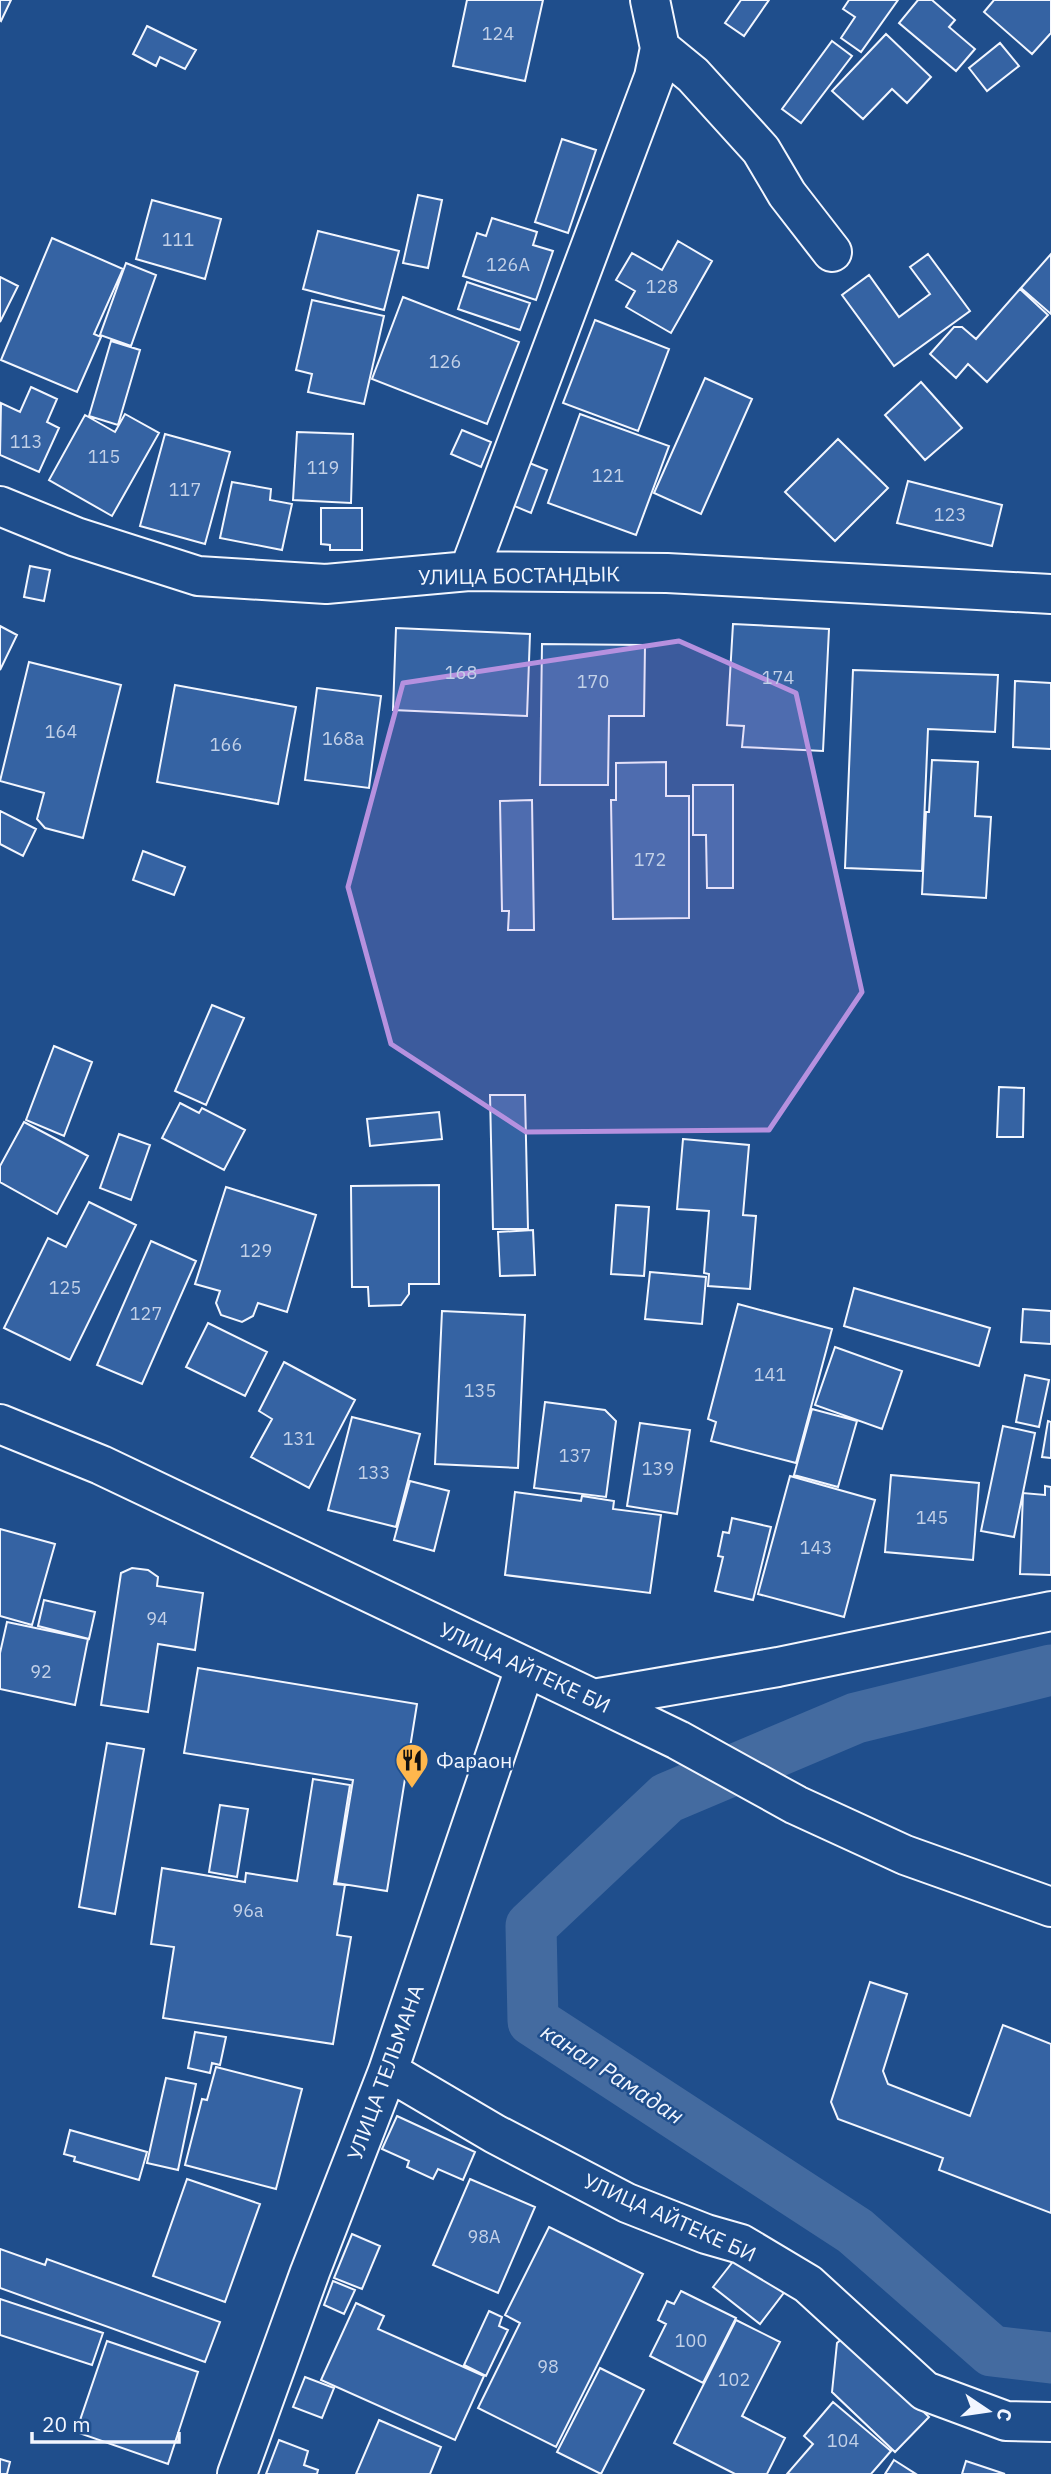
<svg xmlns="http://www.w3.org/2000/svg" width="1051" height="2474" viewBox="0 0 1051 2474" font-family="'IBM Plex Sans',sans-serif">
<rect width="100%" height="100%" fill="#1f4e8c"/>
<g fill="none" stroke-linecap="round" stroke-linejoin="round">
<path stroke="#446ba0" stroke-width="51" d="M1051,1670L856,1718L667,1798L531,1926L533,2021L855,2231L992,2351L1051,2358"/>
</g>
<path fill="#3563a3" stroke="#f2f6ff" stroke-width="2" d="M0,0H11L1,21L0,20Z
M467,0H543L525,81L453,66Z
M741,0H769L744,36L725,23Z
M849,0H898L861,52L841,38L855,17L843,9Z
M918,0H932L955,20L949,27L975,49L956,71L899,23Z
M994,0H1051V33L1032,54L984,12Z
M147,26L196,50L185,69L160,57L156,66L133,54Z
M886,34L931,77L907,103L892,89L863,119L832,91Z
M832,41L852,56L801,123L782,109Z
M1000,43L1019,66L987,91L969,68Z
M562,139L596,150L568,233L535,222Z
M418,195L442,200L428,268L403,263Z
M152,200L221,219L205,279L136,259Z
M492,218L537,232L533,245L553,251L536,300L463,276L477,233L486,236Z
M318,231L399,251L384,310L303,289Z
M52,238L123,269L94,334L101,337L77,392L1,360Z
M678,241L712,261L671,333L626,307L635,291L616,280L632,253L662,270Z
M928,254L970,311L894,366L842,295L869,275L899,317L930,294L910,267Z
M1051,254V314L1021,288Z
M126,263L156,275L131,346L100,335Z
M0,277L18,286L0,322Z
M467,282L530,303L520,330L458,309Z
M1020,289L1048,315L987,382L968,364L956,378L930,354L954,327H962L976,339Z
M403,297L519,342L487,424L372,379Z
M312,300L384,316L364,404L308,392L312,374L296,370Z
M595,320L669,349L638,431L563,403Z
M111,341L140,350L118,425L89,416Z
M705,378L752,399L701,514L654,493Z
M921,382L962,428L925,460L885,415Z
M31,387L57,399L47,422L59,428L39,472L0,455L1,403L20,412Z
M125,414L159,433L112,516L49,480L85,415L115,432Z
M580,414L669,446L636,535L548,503Z
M462,430L491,442L481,467L451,454Z
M297,432L353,434L351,503L293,500Z
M165,434L230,452L205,544L140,526Z
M838,439L888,488L835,541L785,492Z
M522,460L547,470L531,513L505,502Z
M908,481L1002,505L992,546L897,523Z
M232,482L271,489L270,500L292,504L282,550L220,538Z
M321,508H362V550H330V545L321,544Z
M30,566L50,570L44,601L24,597Z
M733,624L829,629L823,751L742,747L744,726L727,725Z
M0,626L17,635L0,670Z
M396,628L530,634L527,716L393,710Z
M542,644L645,645L644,716H609L608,785H540Z
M29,662L121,685L83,838L45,828L37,819L44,793L0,781Z
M853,670L998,675L995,732L928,729L922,871L845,868Z
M1015,681L1051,683V749L1013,747Z
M175,685L296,707L278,804L157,782Z
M317,688L381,696L369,788L305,780Z
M932,760L978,762L975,816L991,817L986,898L922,894L926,812H929Z
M666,762V796H689V918L613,919L611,800H616V763Z
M693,785H733V888H707L706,835H693Z
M532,800L534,930H508L509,911H502L500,801Z
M0,811L36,829L23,856L0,844Z
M143,851L185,867L174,895L133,880Z
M212,1005L244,1018L206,1105L175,1091Z
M54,1046L92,1062L64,1136L26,1120Z
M999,1087L1024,1088L1023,1137H997Z
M490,1095H525L528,1229H493Z
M180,1103L199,1113L202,1108L245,1130L224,1170L162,1138Z
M439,1112L442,1139L370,1146L367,1119Z
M24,1122L88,1156L57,1214L0,1182V1166Z
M119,1134L150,1145L131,1200L100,1188Z
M683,1139L749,1145L743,1215L756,1216L750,1289L708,1286L709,1274L704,1273L709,1211L677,1209Z
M439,1185V1284H409V1294L401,1305L369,1306L368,1287H352L351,1186Z
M226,1187L316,1215L287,1312L258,1303L253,1316L242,1322L221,1315L216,1303L220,1291L195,1284Z
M89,1202L136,1225L70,1360L4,1328L48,1238L66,1247Z
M616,1205L649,1207L644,1276L611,1274Z
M533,1230L535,1275L500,1276L498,1232Z
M151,1241L196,1261L142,1384L97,1365Z
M650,1272L706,1277L702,1324L645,1319Z
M854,1288L990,1328L979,1366L844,1326Z
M738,1304L832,1329L796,1463L711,1441L716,1422L708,1419Z
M1023,1309L1051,1311V1344L1021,1342Z
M442,1311L525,1315L518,1468L435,1464Z
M208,1323L267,1352L245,1396L186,1367Z
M835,1347L902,1371L882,1429L815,1405Z
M284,1362L355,1400L309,1488L251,1457L272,1419L259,1411Z
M1025,1375L1049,1380L1039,1427L1016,1422Z
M545,1402L605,1410L616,1421L606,1497L534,1488Z
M812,1409L857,1421L838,1487L794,1475Z
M352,1417L420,1434L396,1527L328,1510Z
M1048,1421L1051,1422V1458L1042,1457Z
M640,1423L690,1430L677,1514L627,1506Z
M1003,1426L1035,1433L1014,1537L981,1531Z
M891,1475L979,1483L973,1560L885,1552Z
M790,1476L875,1500L844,1617L758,1594Z
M410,1481L449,1491L434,1551L394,1540Z
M1045,1486L1051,1487V1575L1020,1574L1023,1493L1045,1495Z
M515,1492L581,1501L582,1496L614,1501L613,1509L661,1515L650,1593L505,1575Z
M732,1518L771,1527L753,1600L715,1591L723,1557L718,1556L723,1532L729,1533Z
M0,1529L55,1544L32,1625L0,1616Z
M132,1568L148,1570L158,1577L157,1586L203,1593L195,1650L158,1644L148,1712L101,1705L121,1573Z
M44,1600L95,1612L89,1639L38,1626Z
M7,1622L88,1639L75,1705L0,1689V1653Z
M198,1668L417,1704L387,1891L336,1883L353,1780L184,1753Z
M107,1743L144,1749L115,1914L79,1907Z
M313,1779L350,1785L334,1884L345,1885L337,1935L351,1937L333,2044L163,2018L174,1947L151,1944L162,1868L245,1882L246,1873L297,1881Z
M220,1805L248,1809L237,1877L209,1872Z
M870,1982L907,1994L883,2071L888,2084L970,2116L1003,2025L1051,2044V2213L939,2170L943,2158L838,2119L831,2102Z
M195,2032L226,2037L220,2065L212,2063L210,2073L188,2068Z
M216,2067L302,2089L276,2189L185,2165L202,2099L207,2100Z
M166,2078L196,2084L178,2170L147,2163Z
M397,2116L475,2152L463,2180L438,2169L433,2179L407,2167L409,2161L382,2149Z
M70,2130L147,2152L139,2180L74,2161L75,2157L64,2154Z
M187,2179L260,2204L225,2302L153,2276Z
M470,2179L535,2207L498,2293L433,2265Z
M549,2227L643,2274L556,2447L478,2408L520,2323L505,2315Z
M352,2234L380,2246L362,2289L334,2278Z
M0,2249L45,2265L47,2259L220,2322L205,2362L0,2288Z
M735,2259L786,2290L760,2324L713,2287Z
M333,2281L355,2290L344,2314L324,2305Z
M681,2291L736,2318L703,2383L650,2356L666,2324L658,2320L667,2301L674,2304Z
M0,2299L103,2333L92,2365L0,2335Z
M356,2303L384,2316L378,2329L484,2376L455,2440L321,2380Z
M489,2311L502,2317L499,2326L508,2330L486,2376L464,2365Z
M736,2320L780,2342L742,2416L785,2438L767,2474H735L674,2443Z
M843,2338L848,2340L929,2417L895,2452L832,2392L837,2343Z
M107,2341L198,2372L168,2464L76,2432Z
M600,2368L644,2390L601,2474L557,2452Z
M305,2377L334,2388L322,2418L293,2407Z
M833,2402L891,2451L871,2474H787L813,2444L804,2436Z
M379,2420L441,2447L430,2474H356Z
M279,2440L308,2451L304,2465L318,2470L317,2474H266Z
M0,2459L10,2462L7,2474H0Z
M894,2460L916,2474H885Z
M966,2461L1005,2474H962Z"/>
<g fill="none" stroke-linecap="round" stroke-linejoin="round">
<defs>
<path id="street" d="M660,48L693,75L761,150L787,194L832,252
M0,506L76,537L198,576L326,584L469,571L667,573L1051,594
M469,571L654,77L660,48L650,0
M0,1424L101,1465L593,1699L678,1740L796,1805L905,1855L1051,1907
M593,1699L778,1667L1051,1611
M388,2071L495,2134L627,2203L706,2234L741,2244L808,2284L925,2391L1006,2421L1051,2422
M237,2474L310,2272L388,2071L525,1668"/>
</defs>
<use href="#street" stroke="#f2f6ff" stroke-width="42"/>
<use href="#street" stroke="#1f4e8c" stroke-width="38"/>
</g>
<path fill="#b691df" fill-opacity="0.2" stroke="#b691df" stroke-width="5" stroke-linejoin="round" d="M679,641L796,693L862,992L769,1130L526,1132L391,1044L348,887L403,683Z"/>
<defs>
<symbol id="restaurant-pin" viewBox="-11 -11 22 30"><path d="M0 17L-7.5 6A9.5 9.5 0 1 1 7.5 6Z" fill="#ffb74d" stroke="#1f4e8c"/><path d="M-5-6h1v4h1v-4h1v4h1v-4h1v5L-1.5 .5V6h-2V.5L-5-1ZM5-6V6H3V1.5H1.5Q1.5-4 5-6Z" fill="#111"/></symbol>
</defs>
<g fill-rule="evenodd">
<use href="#restaurant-pin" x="393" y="1741" width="38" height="52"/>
</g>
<g text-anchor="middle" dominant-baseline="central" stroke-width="5" stroke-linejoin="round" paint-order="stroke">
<g font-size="18" fill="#c3d1e8">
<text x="498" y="33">124</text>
<text x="178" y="239">111</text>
<text x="508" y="264">126А</text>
<text x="662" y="286">128</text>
<text x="445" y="361">126</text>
<text x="26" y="441">113</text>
<text x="104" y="456">115</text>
<text x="323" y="467">119</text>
<text x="608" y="475">121</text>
<text x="185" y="489">117</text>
<text x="950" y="514">123</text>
<text x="461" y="672">168</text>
<text x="778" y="677">174</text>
<text x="593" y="681">170</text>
<text x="61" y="731">164</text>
<text x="343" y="738">168а</text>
<text x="226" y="744">166</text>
<text x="650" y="859">172</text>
<text x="256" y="1250">129</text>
<text x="65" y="1287">125</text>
<text x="146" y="1313">127</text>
<text x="770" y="1374">141</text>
<text x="480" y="1390">135</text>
<text x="299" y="1438">131</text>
<text x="575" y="1455">137</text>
<text x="658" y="1468">139</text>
<text x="374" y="1472">133</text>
<text x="932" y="1517">145</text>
<text x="816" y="1547">143</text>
<text x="157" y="1618">94</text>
<text x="41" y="1671">92</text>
<text x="248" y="1910">96а</text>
<text x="484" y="2236">98А</text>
<text x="691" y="2340">100</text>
<text x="548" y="2366">98</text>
<text x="734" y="2379">102</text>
<text x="843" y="2440">104</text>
</g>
<g font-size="21" fill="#f2f6ff" stroke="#1f4e8c">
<text transform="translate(519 575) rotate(-1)">УЛИЦА БОСТАНДЫК</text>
<text transform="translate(525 1667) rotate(25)">УЛИЦА АЙТЕКЕ БИ</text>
<text transform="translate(385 2072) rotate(-70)">УЛИЦА ТЕЛЬМАНА</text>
<text transform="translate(670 2217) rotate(24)">УЛИЦА АЙТЕКЕ БИ</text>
</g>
<g font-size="21" fill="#f2f6ff" stroke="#1f4e8c" text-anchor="start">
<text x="436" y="1760">Фараон</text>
</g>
<g font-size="23" font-style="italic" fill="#f2f6ff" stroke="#1f4e8c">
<text transform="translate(613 2073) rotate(33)">канал Рамадан</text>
</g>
</g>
<g transform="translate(988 2411) rotate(103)" stroke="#1f4e8c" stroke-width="5" paint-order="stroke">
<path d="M0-5L12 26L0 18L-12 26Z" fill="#f2f6ff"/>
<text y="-10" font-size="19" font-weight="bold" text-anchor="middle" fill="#f2f6ff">С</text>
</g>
<path d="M32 2432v10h147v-10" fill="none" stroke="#f2f6ff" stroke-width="3.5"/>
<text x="42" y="2432" font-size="21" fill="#f2f6ff" stroke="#1f4e8c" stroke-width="5" paint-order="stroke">20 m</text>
</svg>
